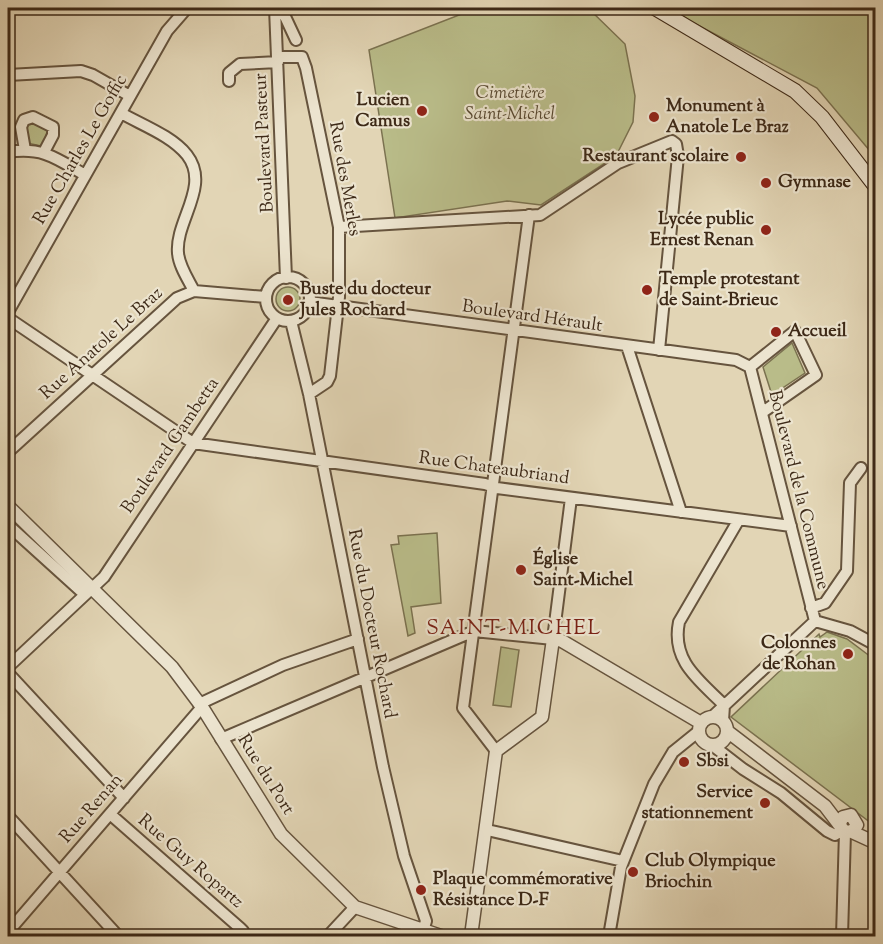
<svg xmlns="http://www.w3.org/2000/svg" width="883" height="944" viewBox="0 0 883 944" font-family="'Sorts Mill Goudy',serif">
<rect width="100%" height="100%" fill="#e2d5b5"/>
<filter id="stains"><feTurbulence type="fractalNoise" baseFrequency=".00333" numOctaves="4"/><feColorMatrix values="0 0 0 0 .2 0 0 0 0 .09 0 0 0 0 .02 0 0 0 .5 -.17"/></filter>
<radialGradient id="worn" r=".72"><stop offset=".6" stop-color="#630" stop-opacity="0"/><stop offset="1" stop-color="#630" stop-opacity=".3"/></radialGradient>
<path fill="#b9bc89" stroke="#7b7250" stroke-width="1.5" d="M477,8H588L625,44L635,96L633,122L616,156L541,205L507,201L395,218L369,50Z
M670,8H875V157L817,88L690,21Z
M31,120L48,128L44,144L41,146L27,143L24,127Z
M276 299a12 12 0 1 1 24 0a12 12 0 1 1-24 0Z
M792,343L805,373L772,395L763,367Z
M437,533L441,603L411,607L415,633L408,636L391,545L399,544L398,536Z
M827,632L847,639L875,660V826L731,717L819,634L820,637Z
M501,647L519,650L511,707L493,705Z"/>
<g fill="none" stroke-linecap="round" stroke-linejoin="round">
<defs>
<path id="minor" d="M275,8L286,278
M281,8L296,40
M277,57H302L306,68L339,227V297L330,376L327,382L309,394
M8,75L81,71L93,75L130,96
M229,81V73L240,64L278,62
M121,113C142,125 172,136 187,155C211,186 175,221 178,253C179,266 188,279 194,291
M25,150L21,127L24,120L33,117L53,127V135L44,152
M8,152C43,147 56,158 85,175
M339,227L540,215L618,163L672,141L676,144L678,156L659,350
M266 299a22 22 0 1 1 44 0a22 22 0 1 1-44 0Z
M309,302L736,360L750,367
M8,312L167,31L187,8
M8,318L193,443L485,484L497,488L791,526
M291,321L309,394L383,767L404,856L426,921L423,931
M627,346L681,512
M750,367L815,621
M750,367L795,331L816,375L763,412
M8,452L177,298L194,291L266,297
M8,525L82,592L91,590
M811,608L825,603L847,571L850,483L861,468
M815,621L850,631L876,645
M8,667L104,577L277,318
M8,673L124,798
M199,704L283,665L358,639
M724,705C699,680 671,661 679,622L738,521
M712,717L815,621
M723,721L724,705
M221,739L474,631L553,639L571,498
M712,745L743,769L781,793L827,831L835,835L842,830
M496,751L463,708L529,215
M110,814L240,928L243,931L241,936
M8,816L118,936
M487,830L623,861
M8,932L202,707
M328,936L355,907
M609,936L621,867L654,784L673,752L699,731
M842,936L845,832"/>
<path id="tertiary" d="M8,506L172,667L202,707L281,834L355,907L441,936
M699 731a14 14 0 1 1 28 0a14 14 0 1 1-28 0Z
M727,731L825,806L844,831L852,832L857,825L851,815L843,817L840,823
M852,832L876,843
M471,936L496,751L542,717L553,639L562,641L701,723"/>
<path id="secondary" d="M655,8L795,91L822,117L876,187"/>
</defs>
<use href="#minor" stroke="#66543e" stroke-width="14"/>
<use href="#tertiary" stroke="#66543e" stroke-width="15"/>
<use href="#secondary" stroke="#3d2917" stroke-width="16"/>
<use href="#minor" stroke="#ece4cf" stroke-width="10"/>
<use href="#tertiary" stroke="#ece4cf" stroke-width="12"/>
<use href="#secondary" stroke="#ece4cf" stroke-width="14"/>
</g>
<g fill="#8f2418" stroke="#ece4cf" stroke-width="2">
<circle cx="422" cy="111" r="6"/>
<circle cx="654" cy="117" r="6"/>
<circle cx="741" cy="157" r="6"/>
<circle cx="766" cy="183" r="6"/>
<circle cx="766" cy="230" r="6"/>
<circle cx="647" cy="290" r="6"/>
<circle cx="288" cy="300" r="6"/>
<circle cx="776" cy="332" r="6"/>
<circle cx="521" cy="570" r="6"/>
<circle cx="848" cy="654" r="6"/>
<circle cx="684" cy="762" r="6"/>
<circle cx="765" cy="803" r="6"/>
<circle cx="633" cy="872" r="6"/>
<circle cx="421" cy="890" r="6"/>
</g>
<g text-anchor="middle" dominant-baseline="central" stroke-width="4.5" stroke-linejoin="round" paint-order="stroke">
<g font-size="18" font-style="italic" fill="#56462e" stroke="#ece4cf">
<text x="510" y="94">Cimetière<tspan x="510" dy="21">Saint-Michel</tspan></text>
</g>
<g font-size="18" font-weight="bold" fill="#3d2917" stroke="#ece4cf" text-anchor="start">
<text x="410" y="101" text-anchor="end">Lucien<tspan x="410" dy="21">Camus</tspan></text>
<text x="666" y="107">Monument à<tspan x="666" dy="21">Anatole Le Braz</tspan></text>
<text x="729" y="157" text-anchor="end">Restaurant scolaire</text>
<text x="778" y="183">Gymnase</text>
<text x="754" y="220" text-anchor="end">Lycée public<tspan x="754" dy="21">Ernest Renan</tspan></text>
<text x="659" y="280">Temple protestant<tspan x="659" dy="21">de Saint-Brieuc</tspan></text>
<text x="300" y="290">Buste du docteur<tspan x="300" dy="21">Jules Rochard</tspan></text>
<text x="788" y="332">Accueil</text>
<text x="533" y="560">Église<tspan x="533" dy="21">Saint-Michel</tspan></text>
<text x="836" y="644" text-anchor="end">Colonnes<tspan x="836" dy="21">de Rohan</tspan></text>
<text x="696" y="762">Sbsi</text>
<text x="753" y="793" text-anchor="end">Service<tspan x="753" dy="21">stationnement</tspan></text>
<text x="645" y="862">Club Olympique<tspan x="645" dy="21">Briochin</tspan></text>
<text x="433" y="880">Plaque commémorative<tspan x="433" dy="21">Résistance D-F</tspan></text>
</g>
<g font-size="18" fill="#3d2917" stroke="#ece4cf">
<text transform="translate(265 143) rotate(-93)">Boulevard Pasteur</text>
<text transform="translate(81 150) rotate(-60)">Rue Charles Le Goffic</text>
<text transform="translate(344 179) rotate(80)">Rue des Merles</text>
<text transform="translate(532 317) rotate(8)">Boulevard Hérault</text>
<text transform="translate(102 344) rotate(-42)">Rue Anatole Le Braz</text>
<text transform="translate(171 446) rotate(-56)">Boulevard Gambetta</text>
<text transform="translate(494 469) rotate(8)">Rue Chateaubriand</text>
<text transform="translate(798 490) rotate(76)">Boulevard de la Commune</text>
<text transform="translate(371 624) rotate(79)">Rue du Docteur Rochard</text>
<text transform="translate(265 775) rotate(58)">Rue du Port</text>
<text transform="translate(92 809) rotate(-49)">Rue Renan</text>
<text transform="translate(190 862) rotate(41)">Rue Guy Ropartz</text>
</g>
<g font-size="21" letter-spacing="1.5" fill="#7a1f14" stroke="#ece4cf">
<text x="514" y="629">SAINT-MICHEL</text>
</g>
</g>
<rect width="883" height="944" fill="none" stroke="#e2d5b5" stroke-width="30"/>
<rect x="9" y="9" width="865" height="926" fill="none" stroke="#3d2917" stroke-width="3"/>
<rect x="15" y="15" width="853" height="914" fill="none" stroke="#3d2917" stroke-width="1.5"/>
<rect width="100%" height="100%" filter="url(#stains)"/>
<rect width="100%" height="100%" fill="url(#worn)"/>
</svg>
